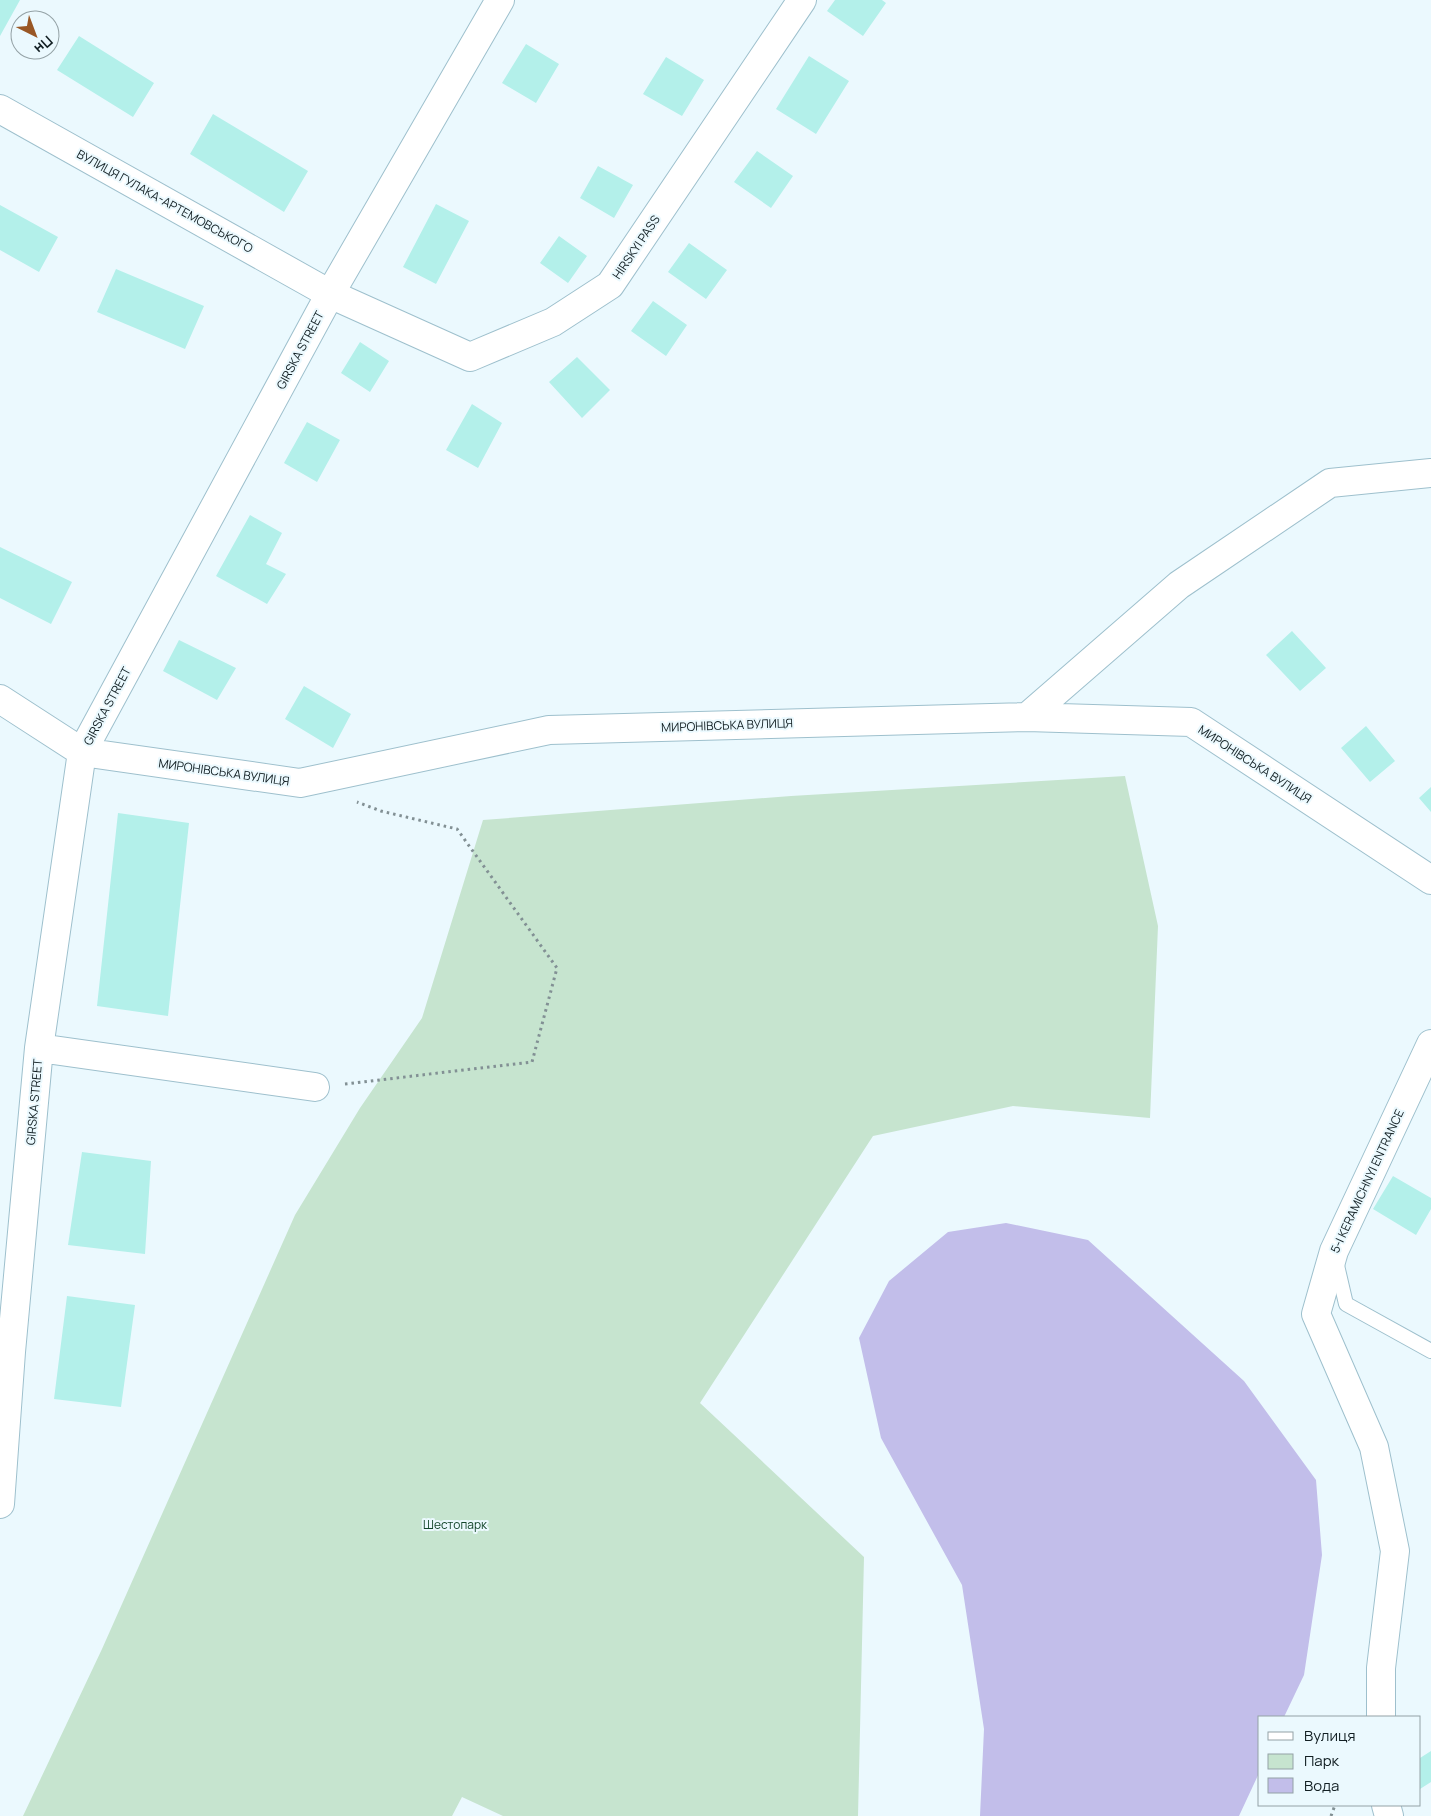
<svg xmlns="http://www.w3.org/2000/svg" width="1431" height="1816" viewBox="0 0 1431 1816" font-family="Manrope,sans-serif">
<rect width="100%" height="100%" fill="#ebf9fe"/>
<path fill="#c6e4cf" d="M1125,776L1158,926L1150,1118L1013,1106L873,1136L700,1403L864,1557L858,1816H503L462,1797L452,1816H23L102,1649L295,1215L360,1108L422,1018L483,820L791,796Z"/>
<path fill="#c2beea" d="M1006,1223L1088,1240L1244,1381L1316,1480L1322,1555L1304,1675L1284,1717H1260V1771L1239,1816H980L984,1729L962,1585L881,1438L859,1338L889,1281L948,1232Z"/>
<path fill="#b3f0ea" d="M0,0H20L0,36Z
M835,0H882L886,3L863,36L827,11Z
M79,36L154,83L133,117L57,70Z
M526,44L559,64L536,103L502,83Z
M809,56L849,81L816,134L776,109Z
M666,57L704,80L682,116L643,94Z
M213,114L308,171L284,212L190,154Z
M757,151L793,176L771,208L734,182Z
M598,166L633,185L614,218L580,198Z
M436,204L469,221L436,284L403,267Z
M0,205L58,237L39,272L0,250Z
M559,236L587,256L568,283L540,263Z
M689,243L727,270L706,299L668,272Z
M116,269L204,306L185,349L97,312Z
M653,301L687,325L666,356L631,331Z
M360,342L389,361L370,392L341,373Z
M577,357L610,390L582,418L549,382Z
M472,404L502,423L478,468L446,450Z
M307,422L340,440L317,482L284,463Z
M250,515L282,533L266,564L286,574L267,604L216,576Z
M0,547L72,582L51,624L0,598Z
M1292,631L1326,668L1300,691L1266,655Z
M179,640L236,668L217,700L163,671Z
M304,686L351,714L333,748L285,719Z
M1366,726L1395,761L1370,782L1341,748Z
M1431,787V812L1419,798Z
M118,813L189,823L168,1016L97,1006Z
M82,1152L151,1161L145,1254L68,1245Z
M1393,1176L1431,1198V1209L1416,1235L1373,1209Z
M67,1296L135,1305L121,1407L54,1399Z
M1431,1751V1782L1420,1789V1758Z"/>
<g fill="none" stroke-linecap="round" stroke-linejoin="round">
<defs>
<path id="service" d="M1336,1261L1346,1304L1431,1351"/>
<path id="minor" d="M0,109L330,294L470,357L553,322L610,285L802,0
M0,699L82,752L300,783L549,730L1027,717L1191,722L1431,880
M1027,717L1179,585L1330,483L1431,473
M39,1048L315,1087
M0,1504L11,1352L39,1048L82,752L330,294L500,0
M1381,1717V1668L1395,1551L1374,1447L1316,1314L1334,1251L1431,1044
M1386,1805L1389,1816"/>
</defs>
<use href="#service" stroke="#9ec0cd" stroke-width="16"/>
<use href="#minor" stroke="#9ec0cd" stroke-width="30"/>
<path stroke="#829094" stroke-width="3" stroke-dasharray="2.5 4" stroke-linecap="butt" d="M345,1084L532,1062L557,968L457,829L381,811L357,802
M1331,1816L1335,1805"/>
<use href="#service" stroke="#fff" stroke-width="14"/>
<use href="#minor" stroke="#fff" stroke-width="28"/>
</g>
<g text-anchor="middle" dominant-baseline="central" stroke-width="4" stroke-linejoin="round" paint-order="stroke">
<g font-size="12" fill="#121f23" stroke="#ebf9fe">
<text transform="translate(165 201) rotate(29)">ВУЛИЦЯ ГУЛАКА-АРТЕМОВСЬКОГО</text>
<text transform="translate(636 247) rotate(-56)">HIRSKYI PASS</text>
<text transform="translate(300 350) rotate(-62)">GIRSKA STREET</text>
<text transform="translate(107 706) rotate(-62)">GIRSKA STREET</text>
<text transform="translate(727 725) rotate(-2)">МИРОНІВСЬКА ВУЛИЦЯ</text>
<text transform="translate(1255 764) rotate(33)">МИРОНІВСЬКА ВУЛИЦЯ</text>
<text transform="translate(224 772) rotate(8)">МИРОНІВСЬКА ВУЛИЦЯ</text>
<text transform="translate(34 1102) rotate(-85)">GIRSKA STREET</text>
<text transform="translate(1367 1181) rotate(-65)">5-I KERAMICHNYI ENTRANCE</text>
</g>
<g font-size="12" fill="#13462a" stroke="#ebf9fe">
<text x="455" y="1524">Шестопарк</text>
</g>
</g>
<rect x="1258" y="1716" width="162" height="90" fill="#ebf9fe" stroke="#94a2a6"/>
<rect x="1268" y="1732" width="25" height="8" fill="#ffffff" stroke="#94a2a6"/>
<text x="1304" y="1741" font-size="15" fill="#121f23">Вулиця</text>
<rect x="1268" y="1754" width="25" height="15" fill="#c6e4cf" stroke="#94a2a6"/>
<text x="1304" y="1766" font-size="15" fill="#121f23">Парк</text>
<rect x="1268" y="1778" width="25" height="15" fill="#c2beea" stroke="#94a2a6"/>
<text x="1304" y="1791" font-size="15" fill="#121f23">Вода</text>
<g transform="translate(35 35) rotate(138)"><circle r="24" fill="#ebf9fe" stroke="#94a2a6"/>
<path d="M0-4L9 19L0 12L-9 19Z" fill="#995725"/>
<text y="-8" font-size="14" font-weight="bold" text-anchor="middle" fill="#121f23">Пн</text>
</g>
</svg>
